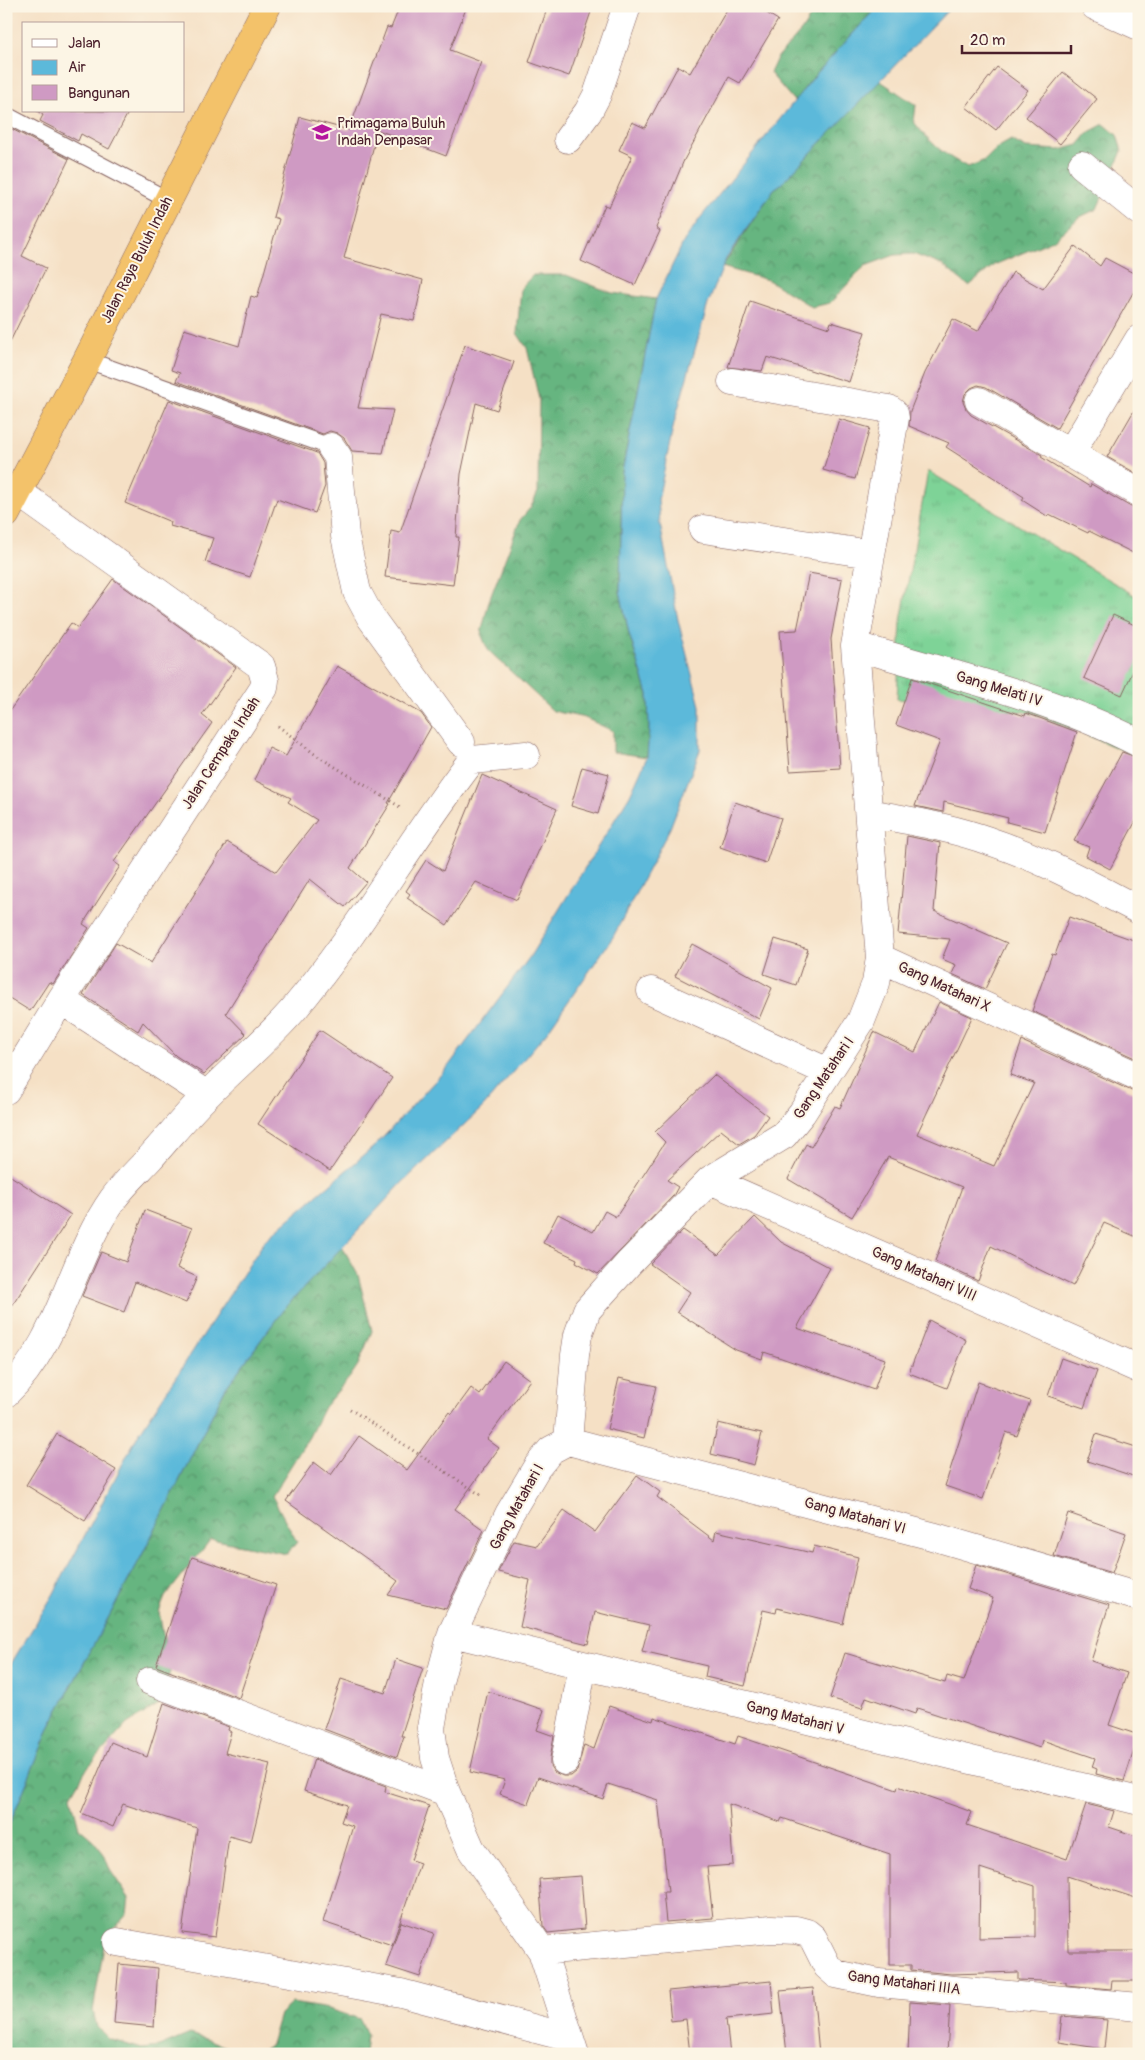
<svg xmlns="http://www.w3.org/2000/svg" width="1145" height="2060" viewBox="0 0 1145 2060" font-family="Pangolin,sans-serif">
<defs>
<pattern id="grass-tufts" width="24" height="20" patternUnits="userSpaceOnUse" patternTransform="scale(1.25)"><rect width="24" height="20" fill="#7ed397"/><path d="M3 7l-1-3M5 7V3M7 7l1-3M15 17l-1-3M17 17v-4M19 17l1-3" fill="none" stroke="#6eb582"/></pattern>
<pattern id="forest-crowns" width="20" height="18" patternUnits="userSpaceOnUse" patternTransform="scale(1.25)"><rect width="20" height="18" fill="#66b580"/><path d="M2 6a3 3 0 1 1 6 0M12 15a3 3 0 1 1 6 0" fill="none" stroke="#569369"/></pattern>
</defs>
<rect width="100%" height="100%" fill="#fcf5e5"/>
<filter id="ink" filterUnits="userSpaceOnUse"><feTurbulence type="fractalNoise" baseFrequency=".02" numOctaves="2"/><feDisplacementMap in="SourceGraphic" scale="10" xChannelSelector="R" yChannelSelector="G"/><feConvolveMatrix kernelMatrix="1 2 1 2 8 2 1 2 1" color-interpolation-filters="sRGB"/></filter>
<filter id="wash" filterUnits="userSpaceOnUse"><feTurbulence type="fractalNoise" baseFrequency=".0096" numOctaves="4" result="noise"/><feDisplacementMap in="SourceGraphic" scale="20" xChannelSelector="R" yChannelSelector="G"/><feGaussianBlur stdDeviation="1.12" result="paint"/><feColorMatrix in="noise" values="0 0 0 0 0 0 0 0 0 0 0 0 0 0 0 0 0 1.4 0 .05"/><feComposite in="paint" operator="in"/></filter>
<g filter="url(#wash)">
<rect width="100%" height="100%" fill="#f5e0c5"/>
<path fill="url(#grass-tufts)" stroke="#647961" d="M928,471L1139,598V757L1034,713L897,699L901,621Z"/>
<path fill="url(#forest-crowns)" stroke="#586a56" d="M817,6H878L817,73L794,101L770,73L777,58L802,30Z
M879,80L916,105L914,122C928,141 946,157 968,167L985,160L997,148L1011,140L1026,148L1060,150L1078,145L1089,132L1104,124L1117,135L1122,151L1097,209L1080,217L1053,240L994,265L969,286L942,265L913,254L895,255L865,266L830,303L812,307L768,280L722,267L774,189L781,184Z
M533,275H566L612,293L656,299L622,472L620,591L629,634L648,694L649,731L647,757L613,752V731L585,718L553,711L488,650L481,634L489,601L520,520L531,507L538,492L539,399L527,348L517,333L521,288Z
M342,1246L358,1275L372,1331L358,1365L350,1377L324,1407L309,1437L272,1496L297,1542L287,1554L211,1539L165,1597L159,1612L170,1672L159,1704L127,1724L88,1767L71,1796L79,1828L93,1840L104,1854L110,1870L129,1898L127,1914L105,1940L93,2011L97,2027L109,2039L142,2049L159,2047L190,2034L207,2039L240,2053H257L271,2044L280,2014L292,2003L329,2009L360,2019L367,2035L365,2054H6V1833L50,1726L141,1557L225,1389L283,1310Z"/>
<path fill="#5cb9da" stroke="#536c82" d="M878,6H952L781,184L774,189L726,259L708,304L674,423L658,500L660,524L678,620L700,706V750L670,828L613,937L547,1032L483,1107L403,1182L283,1310L225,1389L141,1557L50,1726L6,1833V1672L53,1595L138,1435L266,1239L377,1144L447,1068L529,958L630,795L647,757L649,730L648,694L629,634L620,591L622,472L656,299L684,241L701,217L817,73Z"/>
<g id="blocks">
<path fill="#cf9ac3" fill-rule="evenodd" d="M400,6H467L450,50L481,62L446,156L378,130L344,258L423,280L414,321L381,314L358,408L393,410L383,453L352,451L344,438L337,433L330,431L323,434L176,381L180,373L171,370L184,329L239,346L251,296L257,298L279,219L273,217L300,117L349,130L387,27L391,28Z
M548,6H593L569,76L529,62Z
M729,6H755L778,20L740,83L729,77L684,160L656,228L660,231L635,285L581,261L605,205L609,207L632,156L619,150L632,122L645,128L678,66L690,73Z
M997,67L1028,90L996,130L966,107Z
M1063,72L1097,99L1060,144L1026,117Z
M37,111H129L109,149L81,134L78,141L40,121L43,115Z
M6,126L69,159L22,256L46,268L6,350Z
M1075,246L1100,266L1105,258L1139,276V282L1057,428L986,387L978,385L971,388L965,394L963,402L966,409L971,415L1042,455L1041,457L1090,487L1091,484L1131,507L1139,509V556L1089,531L1088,533L1049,514L1047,516L1022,500L1024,497L946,447L949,443L909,426L910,411L925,373L953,319L978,331L1013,272L1043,289Z
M750,301L829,328L831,322L865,332L849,382L767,357L762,371L728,367Z
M465,345L514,362L497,410L476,403L461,474L456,537H459L453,585L385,577L391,531L400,533Z
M169,400L317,453L323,463L325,486L315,513L277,499L250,577L205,562L213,538L170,526L171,522L125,503Z
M1139,402V475L1107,457Z
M839,419L870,428L855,479L823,470Z
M809,573L842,579L831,639L840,768L790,771L780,631L797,630Z
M113,579L236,667L202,715L212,723L114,862L120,866L83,924L89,928L53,984L49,982L30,1011L6,996V716L71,623L78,628Z
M1113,615L1139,627V658L1122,695L1084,678Z
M337,666L421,713L431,727L388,803L390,804L350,868L366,882L345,907L310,879L226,1013L246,1034L204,1074L176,1056L143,1022L138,1031L83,995L116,943L151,963L227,842L276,872L317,820L288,802L291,798L254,780L269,748L286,756Z
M912,678L1025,716L1026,713L1077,732L1045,832L1007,822L1008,818L944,802L943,812L915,806L940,741L896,725Z
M1122,752L1139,758V815L1110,869L1086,856L1089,847L1074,841Z
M582,767L609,774L598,814L571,806Z
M482,775L557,809L517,900L476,882L447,925L407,898L410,894L406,891L426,860L443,871Z
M735,802L781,818L766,863L720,847Z
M907,836L940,843L934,911L1007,943L985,989L952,974L956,965L942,959L950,939L898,934Z
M1069,917L1139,942V1060L1032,1011L1052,954L1055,955Z
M775,939L808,949L796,985L764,974Z
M692,944L772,988L759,1019L675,976Z
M939,1002L972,1017L917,1134L994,1166L1034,1083L1010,1075L1022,1041L1132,1091L1139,1092V1238L1104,1223L1073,1286L991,1246L978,1281L935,1261L962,1187L888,1157L852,1217L788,1179L806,1144L811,1147L835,1106L840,1108L874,1032L915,1052Z
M320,1030L392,1078L330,1171L258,1124Z
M714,1075L768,1116L754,1135L739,1144L721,1130L667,1180L678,1187L673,1196L598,1274L576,1262L577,1259L543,1243L558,1214L593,1232L605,1211L616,1217L665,1142L655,1132Z
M6,1173L71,1215L6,1315Z
M145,1210L192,1228L177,1268L197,1277L186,1303L135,1282L124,1312L82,1296L101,1252L126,1262Z
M755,1217L781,1242L830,1268L797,1328L885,1359L874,1390L764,1352L762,1359L736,1350L677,1312L690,1292L650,1264L683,1230L718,1255Z
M929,1320L966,1340L947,1388L909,1373Z
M1061,1358L1097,1371L1084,1408L1048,1396Z
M504,1361L530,1380L487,1439L499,1448L455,1509L484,1530L446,1609L388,1595L398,1581L286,1501L314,1462L331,1475L359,1436L407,1470L449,1412L452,1414L471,1388L480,1395Z
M619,1378L656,1386L644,1438L607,1429Z
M978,1382L1030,1401L1017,1436L1006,1432L983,1499L945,1486Z
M718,1423L762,1433L754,1465L711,1454Z
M57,1434L116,1470L85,1521L26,1485Z
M1096,1434L1139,1448V1478L1087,1461Z
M637,1475L660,1492L657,1497L714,1540L716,1531L812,1553L814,1546L858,1557L843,1624L777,1608L776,1613L763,1610L745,1686L705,1677L707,1666L642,1651L649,1625L595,1612L588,1644L520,1627L530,1580L498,1572L514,1541L537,1546L564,1510L595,1532Z
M1068,1513L1126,1533L1112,1573L1054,1556Z
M192,1557L276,1585L239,1698L156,1666Z
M976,1565L1109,1605L1091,1661L1127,1673L1109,1725L1139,1735L1124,1781L1096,1774L1097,1769L1092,1767L1095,1758L1042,1740L1040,1748L917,1708L915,1714L866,1697L862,1708L830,1698L845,1653L945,1683L947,1676L964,1681L993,1598L968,1589Z
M396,1659L423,1668L401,1736H404L397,1757L324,1729L341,1679L385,1693Z
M488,1691L544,1710L537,1730L554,1736L550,1758V1766L554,1772L563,1776H571L577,1771L584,1745L594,1749L609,1706L653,1721L654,1717L735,1744L738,1736L897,1790L898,1786L972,1812L967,1825L1067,1859L1086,1804L1114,1811L1109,1827L1139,1837V1899L1067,1876L1068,1951H1139V1981H1112L1111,1989L1066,1985V1982L1018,1980V1972L951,1974L911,1970V1965H890V1854L782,1818L780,1822L729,1804L733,1865L707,1867L713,1918L666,1922L663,1892H668L658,1800L608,1784L603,1799L538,1777L528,1804L500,1794L505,1780L470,1772ZM980,1868L1035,1886V1937L979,1938Z
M164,1703L229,1727L228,1730L231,1732L225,1753L270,1764L251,1842L229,1836L215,1937L182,1933L197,1828L123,1804L113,1827L81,1813L111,1742L147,1757Z
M314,1759L386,1786L385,1792L429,1806L411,1860L420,1863L392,1945L323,1922L353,1826L341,1822L347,1805L304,1791Z
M581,1876L585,1929L548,1933L543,1926L539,1879Z
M401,1922L434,1933L420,1977L386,1966Z
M119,1964L158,1968L154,2027L114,2023Z
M771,1981L774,2014L726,2019L730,2054H690L686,2019L671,2021L668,1991Z
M813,1988L819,2054H787L780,1991Z
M910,2002L950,2005L947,2054H908Z
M1062,2016L1107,2020L1104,2049L1059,2042Z"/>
</g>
</g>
<g filter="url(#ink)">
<use href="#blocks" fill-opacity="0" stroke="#866361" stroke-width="1"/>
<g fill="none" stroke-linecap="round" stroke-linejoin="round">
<defs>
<path id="lane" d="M6,115L168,200
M87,360L331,447"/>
<path id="street" d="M1095,6L1139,26
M568,139L588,112L597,95L627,6
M1082,165L1139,211
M732,382L889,409L894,413L895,418L855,646L880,958L1139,1077
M979,401L1139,493
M331,447L338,457L345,536L357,592L371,618L461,742
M1070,454L1139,339
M703,529L871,554
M855,646C950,674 1050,697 1139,743
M870,813C910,821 950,827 989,841C1041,858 1090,885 1139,910
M651,991L828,1072
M61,1000L207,1095
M6,1090L61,1000L264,688L265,680L261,666L18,492
M710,1180L1139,1369
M6,1393C61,1341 70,1260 113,1199C124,1184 138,1171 150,1158C170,1136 188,1113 209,1093C237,1065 268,1039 294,1009C360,931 409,841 472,760L526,755
M568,1441L932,1536L1139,1597
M452,1633L1139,1801
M150,1681L446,1792
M565,1761L583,1665
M117,1942L401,1993L570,2038
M542,1951L771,1929L796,1930L807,1933L813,1938L827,1966L836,1974L879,1983L1139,2007
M575,2054L542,1951L471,1849L446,1792L435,1758L431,1728L439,1682L452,1633L509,1514L537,1467L551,1450L568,1441L575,1355L578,1335L587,1310L629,1263L710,1180L784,1135L802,1113L861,1021L876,983L880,958"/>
<path id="highway" d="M6,514L87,360L267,6"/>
</defs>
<use href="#lane" stroke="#866361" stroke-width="18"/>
<use href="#street" stroke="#866361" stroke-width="29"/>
<use href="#highway" stroke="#866361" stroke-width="29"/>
<path stroke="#866361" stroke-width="3" stroke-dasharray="1 4" stroke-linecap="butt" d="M278,726L316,755L400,807
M350,1409L482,1496"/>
<use href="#lane" stroke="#fff" stroke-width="16"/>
<use href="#street" stroke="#fff" stroke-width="28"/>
<use href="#highway" stroke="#f3c26a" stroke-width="28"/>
</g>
</g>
<defs>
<symbol id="school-bare" viewBox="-9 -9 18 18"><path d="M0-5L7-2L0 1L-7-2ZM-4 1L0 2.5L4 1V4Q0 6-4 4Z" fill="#b5179e" stroke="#fcf5e5" stroke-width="2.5" paint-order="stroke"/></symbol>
</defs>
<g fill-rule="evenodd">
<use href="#school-bare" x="308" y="118" width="28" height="28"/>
</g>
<g text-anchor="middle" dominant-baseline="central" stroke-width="4" stroke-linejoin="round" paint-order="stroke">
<g font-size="15" fill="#4a1f2b" stroke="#fcf5e5" text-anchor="start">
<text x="337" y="123">Primagama Buluh<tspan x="337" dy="17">Indah Denpasar</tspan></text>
</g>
<g font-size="15" fill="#4a1f2b" stroke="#fcf5e5">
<text transform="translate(137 260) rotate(-63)">Jalan Raya Buluh Indah</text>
<text transform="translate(999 689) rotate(17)">Gang Melati IV</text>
<text transform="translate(221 753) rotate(-57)">Jalan Cempaka Indah</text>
<text transform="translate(944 987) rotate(25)">Gang Matahari X</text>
<text transform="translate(824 1078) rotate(-56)">Gang Matahari I</text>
<text transform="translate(924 1274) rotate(24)">Gang Matahari VIII</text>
<text transform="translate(517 1507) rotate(-61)">Gang Matahari I</text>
<text transform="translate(855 1516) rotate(15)">Gang Matahari VI</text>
<text transform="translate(795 1718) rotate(14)">Gang Matahari V</text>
<text transform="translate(904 1983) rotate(7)">Gang Matahari IIIA</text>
</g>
</g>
<rect width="1145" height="2060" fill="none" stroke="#fcf5e5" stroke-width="25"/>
<rect x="22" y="22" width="162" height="90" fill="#fcf5e5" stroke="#b59f9b"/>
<rect x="32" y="39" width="25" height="8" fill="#ffffff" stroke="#b59f9b"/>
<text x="68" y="48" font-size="15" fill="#4a1f2b">Jalan</text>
<rect x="32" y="60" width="25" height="15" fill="#5cb9da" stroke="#b59f9b"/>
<text x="68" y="72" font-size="15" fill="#4a1f2b">Air</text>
<rect x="32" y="85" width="25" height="15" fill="#cf9ac3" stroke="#b59f9b"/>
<text x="68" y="98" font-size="15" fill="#4a1f2b">Bangunan</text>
<path d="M962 45v8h109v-8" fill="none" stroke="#4a1f2b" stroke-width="2.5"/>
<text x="970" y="45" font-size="15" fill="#4a1f2b" stroke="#fcf5e5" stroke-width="4" paint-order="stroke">20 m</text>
</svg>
